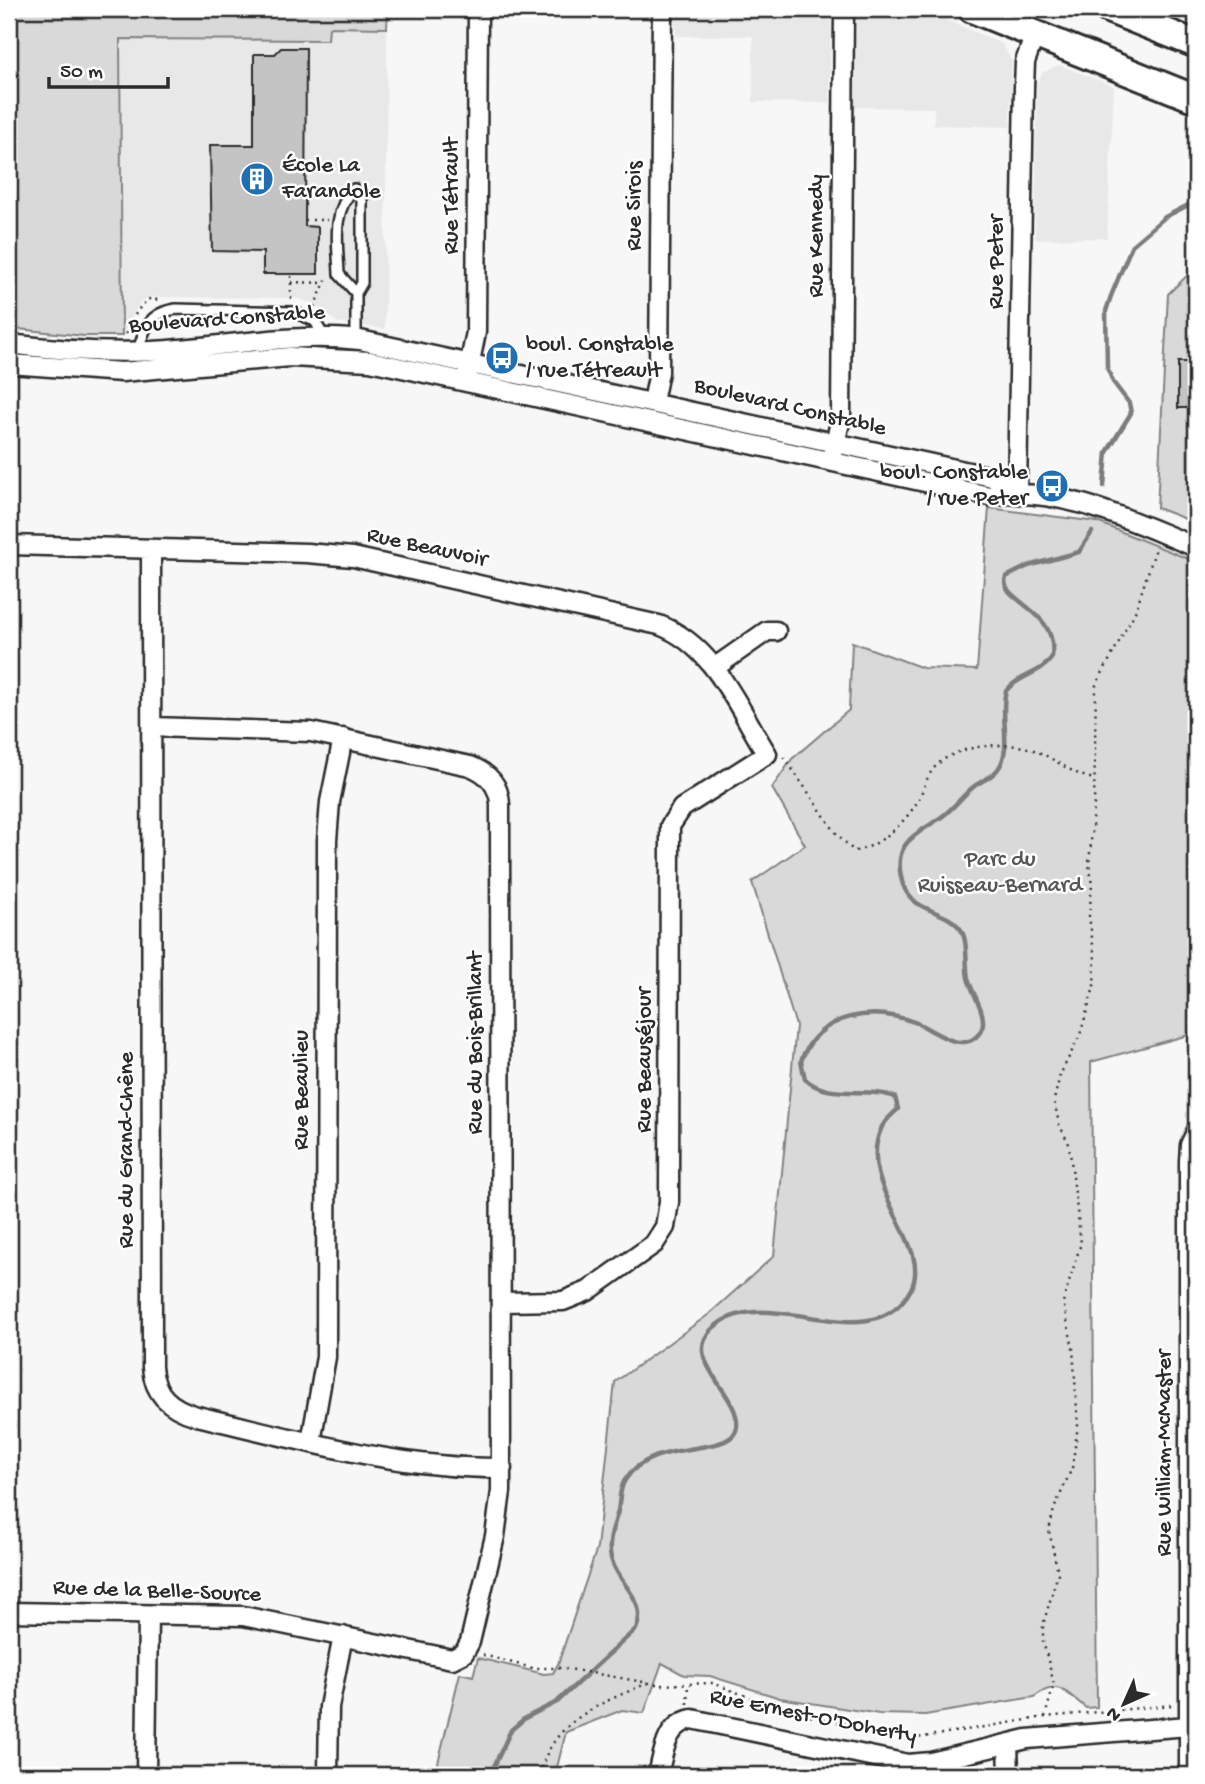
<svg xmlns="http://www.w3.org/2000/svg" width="1205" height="1784" viewBox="0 0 1205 1784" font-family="'Gochi Hand',sans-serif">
<rect width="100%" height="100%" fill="#f7f7f7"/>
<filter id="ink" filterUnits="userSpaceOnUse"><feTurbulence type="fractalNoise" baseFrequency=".0143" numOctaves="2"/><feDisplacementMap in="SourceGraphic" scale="14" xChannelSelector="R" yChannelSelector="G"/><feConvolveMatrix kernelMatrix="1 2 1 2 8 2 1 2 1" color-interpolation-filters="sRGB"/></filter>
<g filter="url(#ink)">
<path fill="#e8e8e8" d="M674,9H831L830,103L753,102V36H676Z
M856,9H922L1002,44L1012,62L1010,127L934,125V108L855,107Z
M328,27L387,28L385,329L338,323L312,303L294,298L149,297L140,302L122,336L120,39L327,40Z
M1059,65L1114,86L1107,238L1035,239L1037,84L1042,73Z"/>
<path fill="#d9d9d9" stroke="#828282" stroke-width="2" d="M9,9H388L387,28L329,27L328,40L120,39L122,336H84L9,328Z
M1196,267V523L1157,508L1168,294Z
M989,508L1097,522L1196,562V1033L1091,1062L1097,1707L1086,1708C1064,1691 1059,1679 1034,1697L925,1715L879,1714L780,1698L710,1676L684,1675L662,1663L644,1713L622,1710L566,1732L555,1775H435L460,1673L473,1676L478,1658L544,1674L553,1673L558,1664L597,1548L615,1382L708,1315L774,1256L796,1026L752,882L805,845L772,788L792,759L849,710L852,642L923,668L977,670Z"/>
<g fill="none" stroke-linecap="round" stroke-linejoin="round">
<path stroke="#7b7b7b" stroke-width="4.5" d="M1104,486L1107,452L1131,413L1129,403L1113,382L1107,367L1106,311L1111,296L1132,245L1165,217L1196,201
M490,1775L511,1730L525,1718L557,1702L636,1629C649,1600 617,1584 611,1558C607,1542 614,1526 618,1511C620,1501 619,1489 625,1480C652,1436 734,1459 737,1426C740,1394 682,1360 711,1330C763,1277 871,1364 911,1289C934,1244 855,1188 881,1129C884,1121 892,1115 898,1109L895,1097C866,1086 829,1101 805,1079L801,1061C819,1012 874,1006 917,1023C933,1030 959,1052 976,1037C980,1033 983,1029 983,1023C984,1009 972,993 968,978C965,964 969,938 959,927C942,907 908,914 901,877C894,843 914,836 937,820C951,812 960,798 972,788C980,781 992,778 998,769C1013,749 999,714 1006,691C1018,675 1042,674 1052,657C1059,608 997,601 1006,577L1028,566L1079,552L1092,532"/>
</g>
<path fill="#c4c4c4" stroke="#2b2b2b" stroke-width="2" d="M281,48H306L305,226L318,227V274H263V252L212,251L210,145H254V54H275Z
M1178,362H1196V408H1178Z"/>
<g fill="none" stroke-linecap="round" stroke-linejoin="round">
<defs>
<path id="service" d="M356,339V293L362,283V200L354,189C331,211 338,245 339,274L356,293
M138,352C144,328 149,313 176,309L293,312L315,321L324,337"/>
<path id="minor" d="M9,344C65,351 122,355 179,349C240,344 298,333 360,340L992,477L1017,492
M9,364L122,372L290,357L370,361L989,496C1060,485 1131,521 1196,547
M468,372L476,332L478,9
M653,402L659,372L662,9
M833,452L841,418L844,9
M1017,492L1024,87L1025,62L1035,34
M9,545L307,553L353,557L659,625C714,645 738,708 767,754L682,808L670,826L669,1202L665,1227L654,1244L588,1291L563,1301L502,1302
M151,550L152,1367C154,1395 171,1409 197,1416C297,1439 398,1469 502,1468
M714,668L767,631H776
M311,1442L326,1357L327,840L330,802L343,738
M9,1612L243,1616L452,1659L464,1653L470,1642L495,1536L501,1491L500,804C499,785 488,773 470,766L311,732L152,727
M1008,1744L1009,1775
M146,1775L148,1615
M328,1775L329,1707L343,1636
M658,1775C664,1752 665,1725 692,1719L908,1764L931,1762L1027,1739L1188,1726
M1189,1775V1161L1190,1145L1196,1132"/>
<path id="primary" d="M972,9L1196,99
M1108,9L1196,44"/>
</defs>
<use href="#service" stroke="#2b2b2b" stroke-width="14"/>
<use href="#minor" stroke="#2b2b2b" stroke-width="23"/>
<use href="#primary" stroke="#2b2b2b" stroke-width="32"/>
<path stroke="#2b2b2b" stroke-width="2.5" stroke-dasharray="2 5" stroke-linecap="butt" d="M305,220H327
M291,282L325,283
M291,299V274
M314,307L327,278
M126,334L137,311L148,299L159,300
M784,757L836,833L854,851C879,848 907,821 919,799C924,788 927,775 936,766C954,747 993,743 1017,746C1047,749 1065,773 1094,779
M483,1655L532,1668H563L661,1685L713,1683L779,1709L911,1739L1045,1717L1172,1705
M687,1704L688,1684
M1045,1717L1054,1684L1043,1641V1625L1058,1573L1049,1530L1054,1509L1072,1468L1078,1425L1073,1348L1063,1302L1081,1243L1069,1144L1059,1124L1054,1100L1060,1075L1080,1035L1094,987L1095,959L1089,916L1092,885L1089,864L1094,808L1096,685L1135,612L1156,548
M540,1775C551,1720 602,1703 648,1683"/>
<use href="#service" stroke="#fff" stroke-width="9"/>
<use href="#minor" stroke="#fff" stroke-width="18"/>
<use href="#primary" stroke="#fff" stroke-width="26"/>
</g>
</g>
<defs>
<symbol id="building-disc" viewBox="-11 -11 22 22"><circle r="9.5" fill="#1f6fb2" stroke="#fff"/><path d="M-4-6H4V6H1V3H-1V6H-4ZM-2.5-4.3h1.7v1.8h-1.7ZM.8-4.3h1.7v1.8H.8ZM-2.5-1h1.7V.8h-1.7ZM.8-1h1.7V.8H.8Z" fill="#fff"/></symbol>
<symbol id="bus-disc" viewBox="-11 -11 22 22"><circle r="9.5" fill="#1f6fb2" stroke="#fff"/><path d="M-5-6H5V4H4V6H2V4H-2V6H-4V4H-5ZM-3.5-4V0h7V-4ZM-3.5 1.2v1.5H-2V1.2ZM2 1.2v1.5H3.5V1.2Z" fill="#fff"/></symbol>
</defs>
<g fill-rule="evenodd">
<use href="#building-disc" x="238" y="160" width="38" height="38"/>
<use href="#bus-disc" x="483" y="339" width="38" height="38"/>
<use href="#bus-disc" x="1033" y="467" width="38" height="38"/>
</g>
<g text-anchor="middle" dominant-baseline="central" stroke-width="5" stroke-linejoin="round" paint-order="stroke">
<g font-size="23" fill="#2b2b2b" stroke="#fff" text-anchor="start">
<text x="282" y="166">École La<tspan x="282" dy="26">Farandole</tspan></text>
<text x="526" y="345">boul. Constable<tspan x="526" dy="26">/ rue Tétreault</tspan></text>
<text x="1028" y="473" text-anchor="end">boul. Constable<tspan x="1028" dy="26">/ rue Peter</tspan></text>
</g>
<g font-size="23" fill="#2b2b2b" stroke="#fff">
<text transform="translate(452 196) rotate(-90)">Rue Tétrault</text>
<text transform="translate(635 206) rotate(-90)">Rue Sirois</text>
<text transform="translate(817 236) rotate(-90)">Rue Kennedy</text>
<text transform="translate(997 262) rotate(-90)">Rue Peter</text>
<text transform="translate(227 320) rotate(-4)">Boulevard Constable</text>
<text transform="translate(790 408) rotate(13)">Boulevard Constable</text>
<text transform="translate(427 548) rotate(12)">Rue Beauvoir</text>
<text transform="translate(476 1043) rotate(-90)">Rue du Bois-Brillant</text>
<text transform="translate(645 1060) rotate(-90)">Rue Beauséjour</text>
<text transform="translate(302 1090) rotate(-90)">Rue Beaulieu</text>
<text transform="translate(127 1150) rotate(-90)">Rue du Grand-Chêne</text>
<text transform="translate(1165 1453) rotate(-90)">Rue William-McMaster</text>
<text transform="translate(157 1592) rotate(2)">Rue de la Belle-Source</text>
<text transform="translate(813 1717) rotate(11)">Rue Ernest-O'Doherty</text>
</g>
<g font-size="23" fill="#565656" stroke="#fff">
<text x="1000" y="860">Parc du<tspan x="1000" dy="26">Ruisseau-Bernard</tspan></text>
</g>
</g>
<rect width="1205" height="1784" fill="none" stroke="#fff" stroke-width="35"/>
<rect x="18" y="18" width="1170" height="1749" fill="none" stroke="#2b2b2b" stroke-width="2.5" filter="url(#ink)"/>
<g transform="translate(1124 1704) rotate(225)" stroke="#ffffff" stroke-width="5" paint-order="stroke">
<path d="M0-5L12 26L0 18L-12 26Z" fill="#2b2b2b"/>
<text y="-10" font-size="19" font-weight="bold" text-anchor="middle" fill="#2b2b2b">N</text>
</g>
<path d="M49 77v10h119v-10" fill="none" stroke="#2b2b2b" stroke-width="3.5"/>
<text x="60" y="77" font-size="21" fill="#2b2b2b" stroke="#ffffff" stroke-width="5" paint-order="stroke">50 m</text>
</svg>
